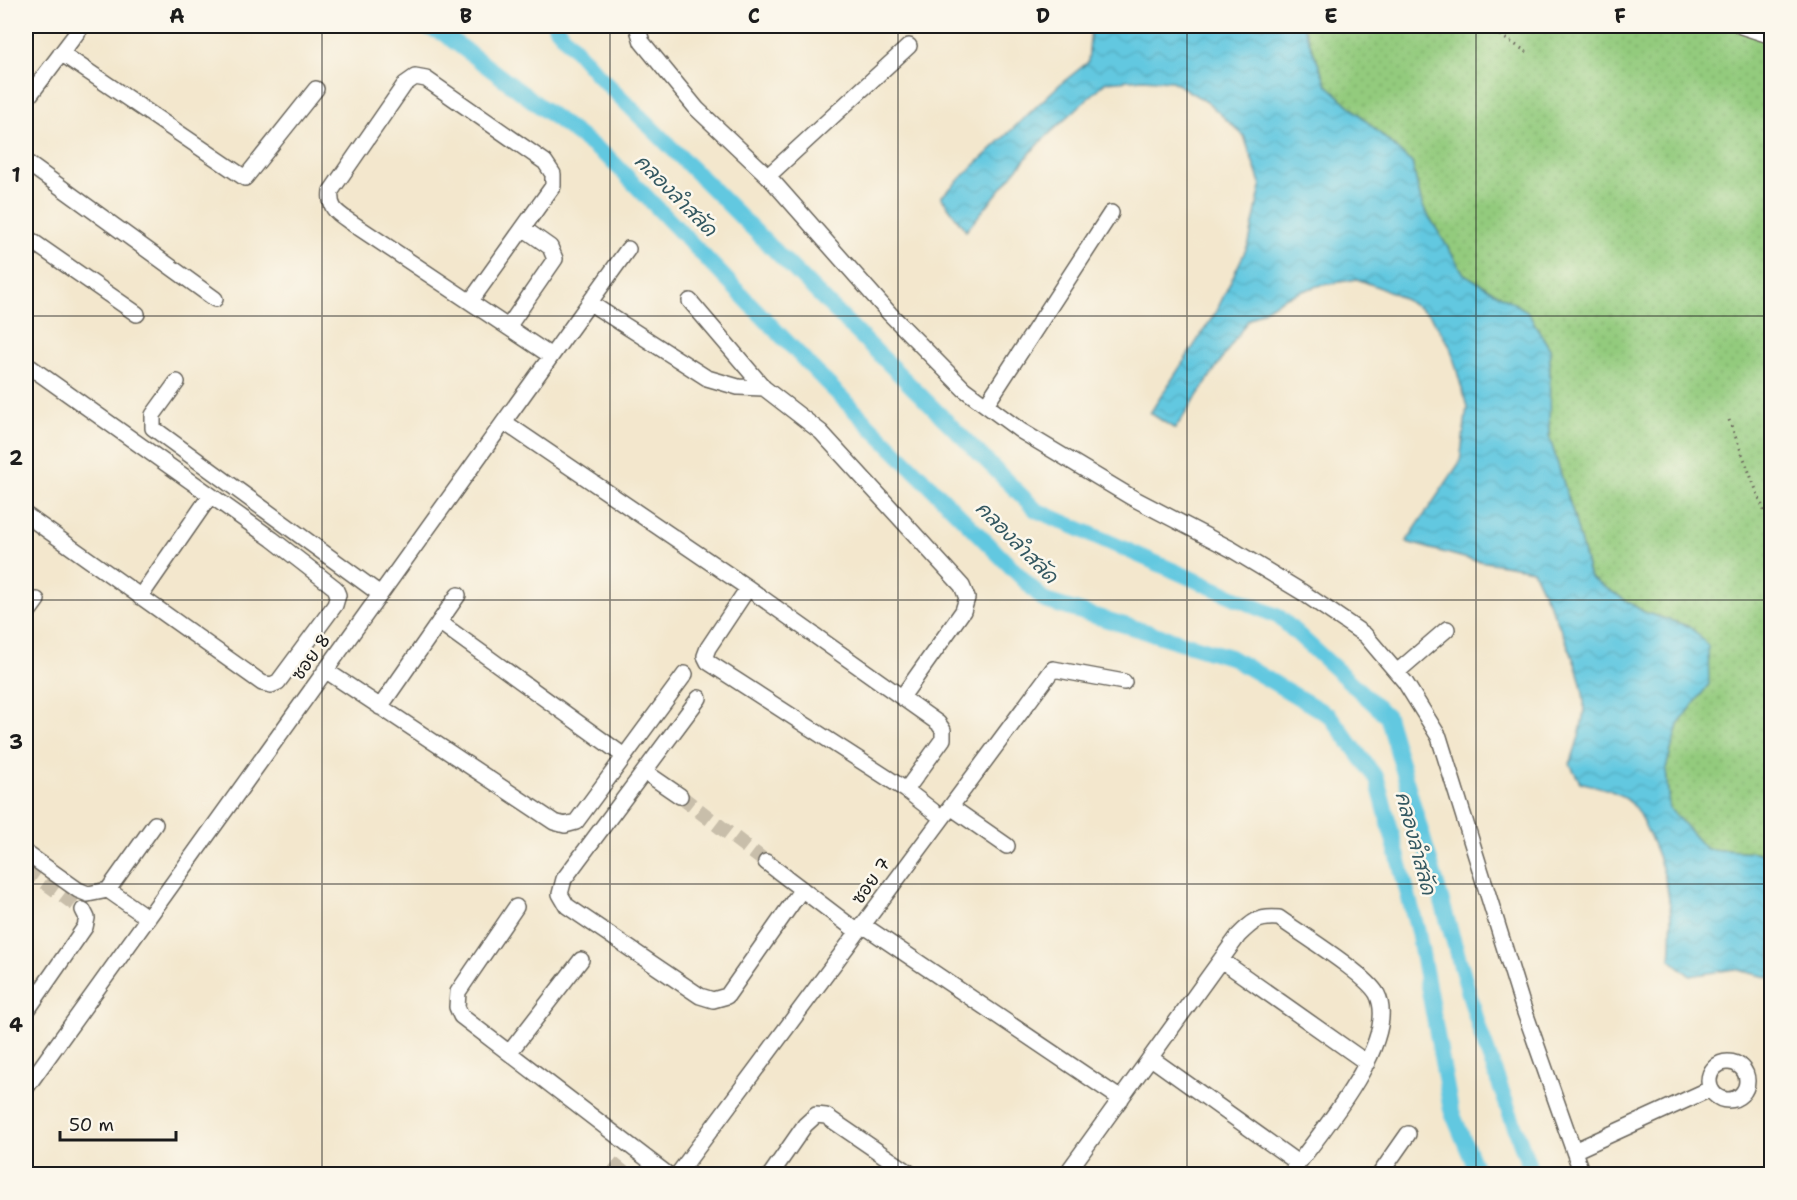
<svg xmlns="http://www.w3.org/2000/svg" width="1797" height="1200" viewBox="0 0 1797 1200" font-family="'Shantell Sans','Playpen Sans Thai',sans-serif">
<defs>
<pattern id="green-dots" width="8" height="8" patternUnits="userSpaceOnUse" patternTransform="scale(1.5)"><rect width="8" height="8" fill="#93cb7d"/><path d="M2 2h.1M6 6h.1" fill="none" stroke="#7eae6b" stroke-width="1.8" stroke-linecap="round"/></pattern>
<pattern id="water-waves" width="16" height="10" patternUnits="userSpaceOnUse" patternTransform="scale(1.5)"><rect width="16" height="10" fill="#62c8e0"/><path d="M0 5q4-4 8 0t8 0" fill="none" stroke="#54abc0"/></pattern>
</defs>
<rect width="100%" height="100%" fill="#fbf7ec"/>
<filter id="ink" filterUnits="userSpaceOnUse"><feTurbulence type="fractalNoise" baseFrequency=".0167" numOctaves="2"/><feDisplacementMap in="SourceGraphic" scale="12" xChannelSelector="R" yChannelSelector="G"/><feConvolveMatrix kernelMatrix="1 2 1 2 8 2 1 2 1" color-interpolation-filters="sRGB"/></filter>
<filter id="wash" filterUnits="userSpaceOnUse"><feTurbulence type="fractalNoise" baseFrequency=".008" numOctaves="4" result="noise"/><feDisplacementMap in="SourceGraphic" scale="24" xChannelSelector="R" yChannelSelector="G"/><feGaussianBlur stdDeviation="1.35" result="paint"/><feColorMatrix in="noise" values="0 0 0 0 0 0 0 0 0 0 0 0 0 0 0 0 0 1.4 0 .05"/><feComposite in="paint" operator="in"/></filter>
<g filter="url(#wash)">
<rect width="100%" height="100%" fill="#f3e7cd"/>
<path fill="url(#green-dots)" stroke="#58744c" stroke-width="1.5" d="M1303,26H1771V857L1755,852L1706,849L1669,808L1666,768L1678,725L1709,684L1691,627L1644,612L1590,578L1573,513L1549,436L1550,349L1527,311L1464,274L1422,205L1412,163L1327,85Z"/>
<path fill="url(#water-waves)" stroke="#3f727e" stroke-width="1.5" d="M1091,26H1303L1327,85L1412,163L1422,205L1464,274L1527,311L1550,349L1549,436L1573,513L1590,578L1644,612L1691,627L1708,646L1709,684L1678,725L1666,768L1669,808L1706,849L1755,852L1771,857V978L1734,969L1690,976L1670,959C1675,911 1667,869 1645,826C1641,819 1637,808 1631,803C1618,790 1597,787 1580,782L1570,764C1577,745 1585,720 1584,700C1580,661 1549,606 1533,570L1468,559L1406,542L1460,462L1467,407L1450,346L1430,315L1394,293L1357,279L1317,286L1284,298L1248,320L1175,429L1150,413L1216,312L1249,243L1261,186L1244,136L1207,102L1172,81L1143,79L1106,82L1037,145L966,231L941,197L1058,86L1088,62Z"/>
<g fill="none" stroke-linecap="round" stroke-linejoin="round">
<path stroke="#62c8e0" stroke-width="16" d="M424,26L444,34L610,159L821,377L1045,601L1230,657L1330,716L1377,779L1418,932L1451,1110L1478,1174
M555,26L597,74L1036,510L1279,617L1387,716L1481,1034L1532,1174"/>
</g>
</g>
<g filter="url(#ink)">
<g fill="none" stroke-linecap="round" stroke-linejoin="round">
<path stroke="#c8beaa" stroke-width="15" stroke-dasharray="15 8" stroke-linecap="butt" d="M680,796L766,862
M26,868L83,910
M613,1174L625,1159"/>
<defs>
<path id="minor" d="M637,26L642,42L697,109L768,176L890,314L964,389L1021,431L1131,497L1231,549L1302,592L1365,635L1405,682L1439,737L1522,1004L1582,1174
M1741,26L1772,36
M61,53L245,178L316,89
M26,100L82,26
M26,162L215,299
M768,176L909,46
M26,237L137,314
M690,301L764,388
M470,302L553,186V174L545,162L426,79L415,77L405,84L331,191C329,208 336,212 349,221L551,356
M590,303L707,378L738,387L764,388L821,432L962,586L967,598L963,611L902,697
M508,327L555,259L550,247L523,228
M26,364L272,539L335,588L338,595L335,605L278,682L271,685L262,683L26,515
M177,382L153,415V428L380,594
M986,405L1111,213
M504,422L748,588L938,723L943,730V739L906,790
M748,588L708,648L705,656L708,662L906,790L942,818
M140,597L210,496
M26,615L37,600
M439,622L624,756
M325,670L554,822L565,825L576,822L685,674
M1397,672L1447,629
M699,698L564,879L560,894L567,906L700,996L713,1000L727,996L802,889
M380,707L458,595
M645,772L680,796
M951,807L1007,846
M26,853L78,890L88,894L108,890L148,918
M766,862L858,932
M108,890L155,824
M516,907L458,992L457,1007L461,1016L667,1174
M863,925L1121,1099
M1221,960L1367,1063
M26,1012L85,927L87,918L83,910
M509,1053L581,960
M1151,1058L1298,1163
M1709 1081a19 19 0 1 1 38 0a19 19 0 1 1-38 0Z
M26,1088L628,249
M1574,1151L1710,1089
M1070,1169L1238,936C1252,922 1258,916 1279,918C1301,934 1366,974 1377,994C1401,1041 1317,1137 1290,1174
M678,1174L1053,669L1124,682
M771,1174L805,1125L816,1115L826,1116L911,1174
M1380,1174L1408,1134"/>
</defs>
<use href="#minor" stroke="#67635a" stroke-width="18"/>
<path stroke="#67635a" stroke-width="3" stroke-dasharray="1.5 4.5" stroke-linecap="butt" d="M1485,26L1527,52
M1729,420L1772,531"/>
<use href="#minor" stroke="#fff" stroke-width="15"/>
</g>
</g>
<path fill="none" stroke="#1c1c1c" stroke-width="1.5" stroke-opacity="0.55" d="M322,26V1174M610,26V1174M898,26V1174M1187,26V1174M1476,26V1174M26,316H1772M26,600H1772M26,884H1772"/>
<g text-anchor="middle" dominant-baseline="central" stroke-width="5" stroke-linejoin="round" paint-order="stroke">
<g font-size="18" fill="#1c1c1c" stroke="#fbf7ec">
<text transform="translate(311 657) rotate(-54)">ซอย 8</text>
<text transform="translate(871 881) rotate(-54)">ซอย 7</text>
</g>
<g font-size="20" font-style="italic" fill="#345861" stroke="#fbf7ec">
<text transform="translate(676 195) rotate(45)">คลองลำสลัด</text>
<text transform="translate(1017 542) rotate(45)">คลองลำสลัด</text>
<text transform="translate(1416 843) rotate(75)">คลองลำสลัด</text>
</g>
</g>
<rect width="1797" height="1200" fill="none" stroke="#fbf7ec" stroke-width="66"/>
<path d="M60 1131v9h116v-9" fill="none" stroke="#1c1c1c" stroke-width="3"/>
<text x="69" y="1131" font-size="18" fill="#1c1c1c" stroke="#fbf7ec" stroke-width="4.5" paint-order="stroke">50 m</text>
<rect x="33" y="33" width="1731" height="1134" fill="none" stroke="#1c1c1c" stroke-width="2"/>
<g font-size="20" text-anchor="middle" font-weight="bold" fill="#1c1c1c">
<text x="177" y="23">A</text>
<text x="466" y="23">B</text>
<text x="754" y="23">C</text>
<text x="1043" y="23">D</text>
<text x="1331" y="23">E</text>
<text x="1620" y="23">F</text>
<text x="16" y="182">1</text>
<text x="16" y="465">2</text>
<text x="16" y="749">3</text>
<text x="16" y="1032">4</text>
</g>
</svg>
